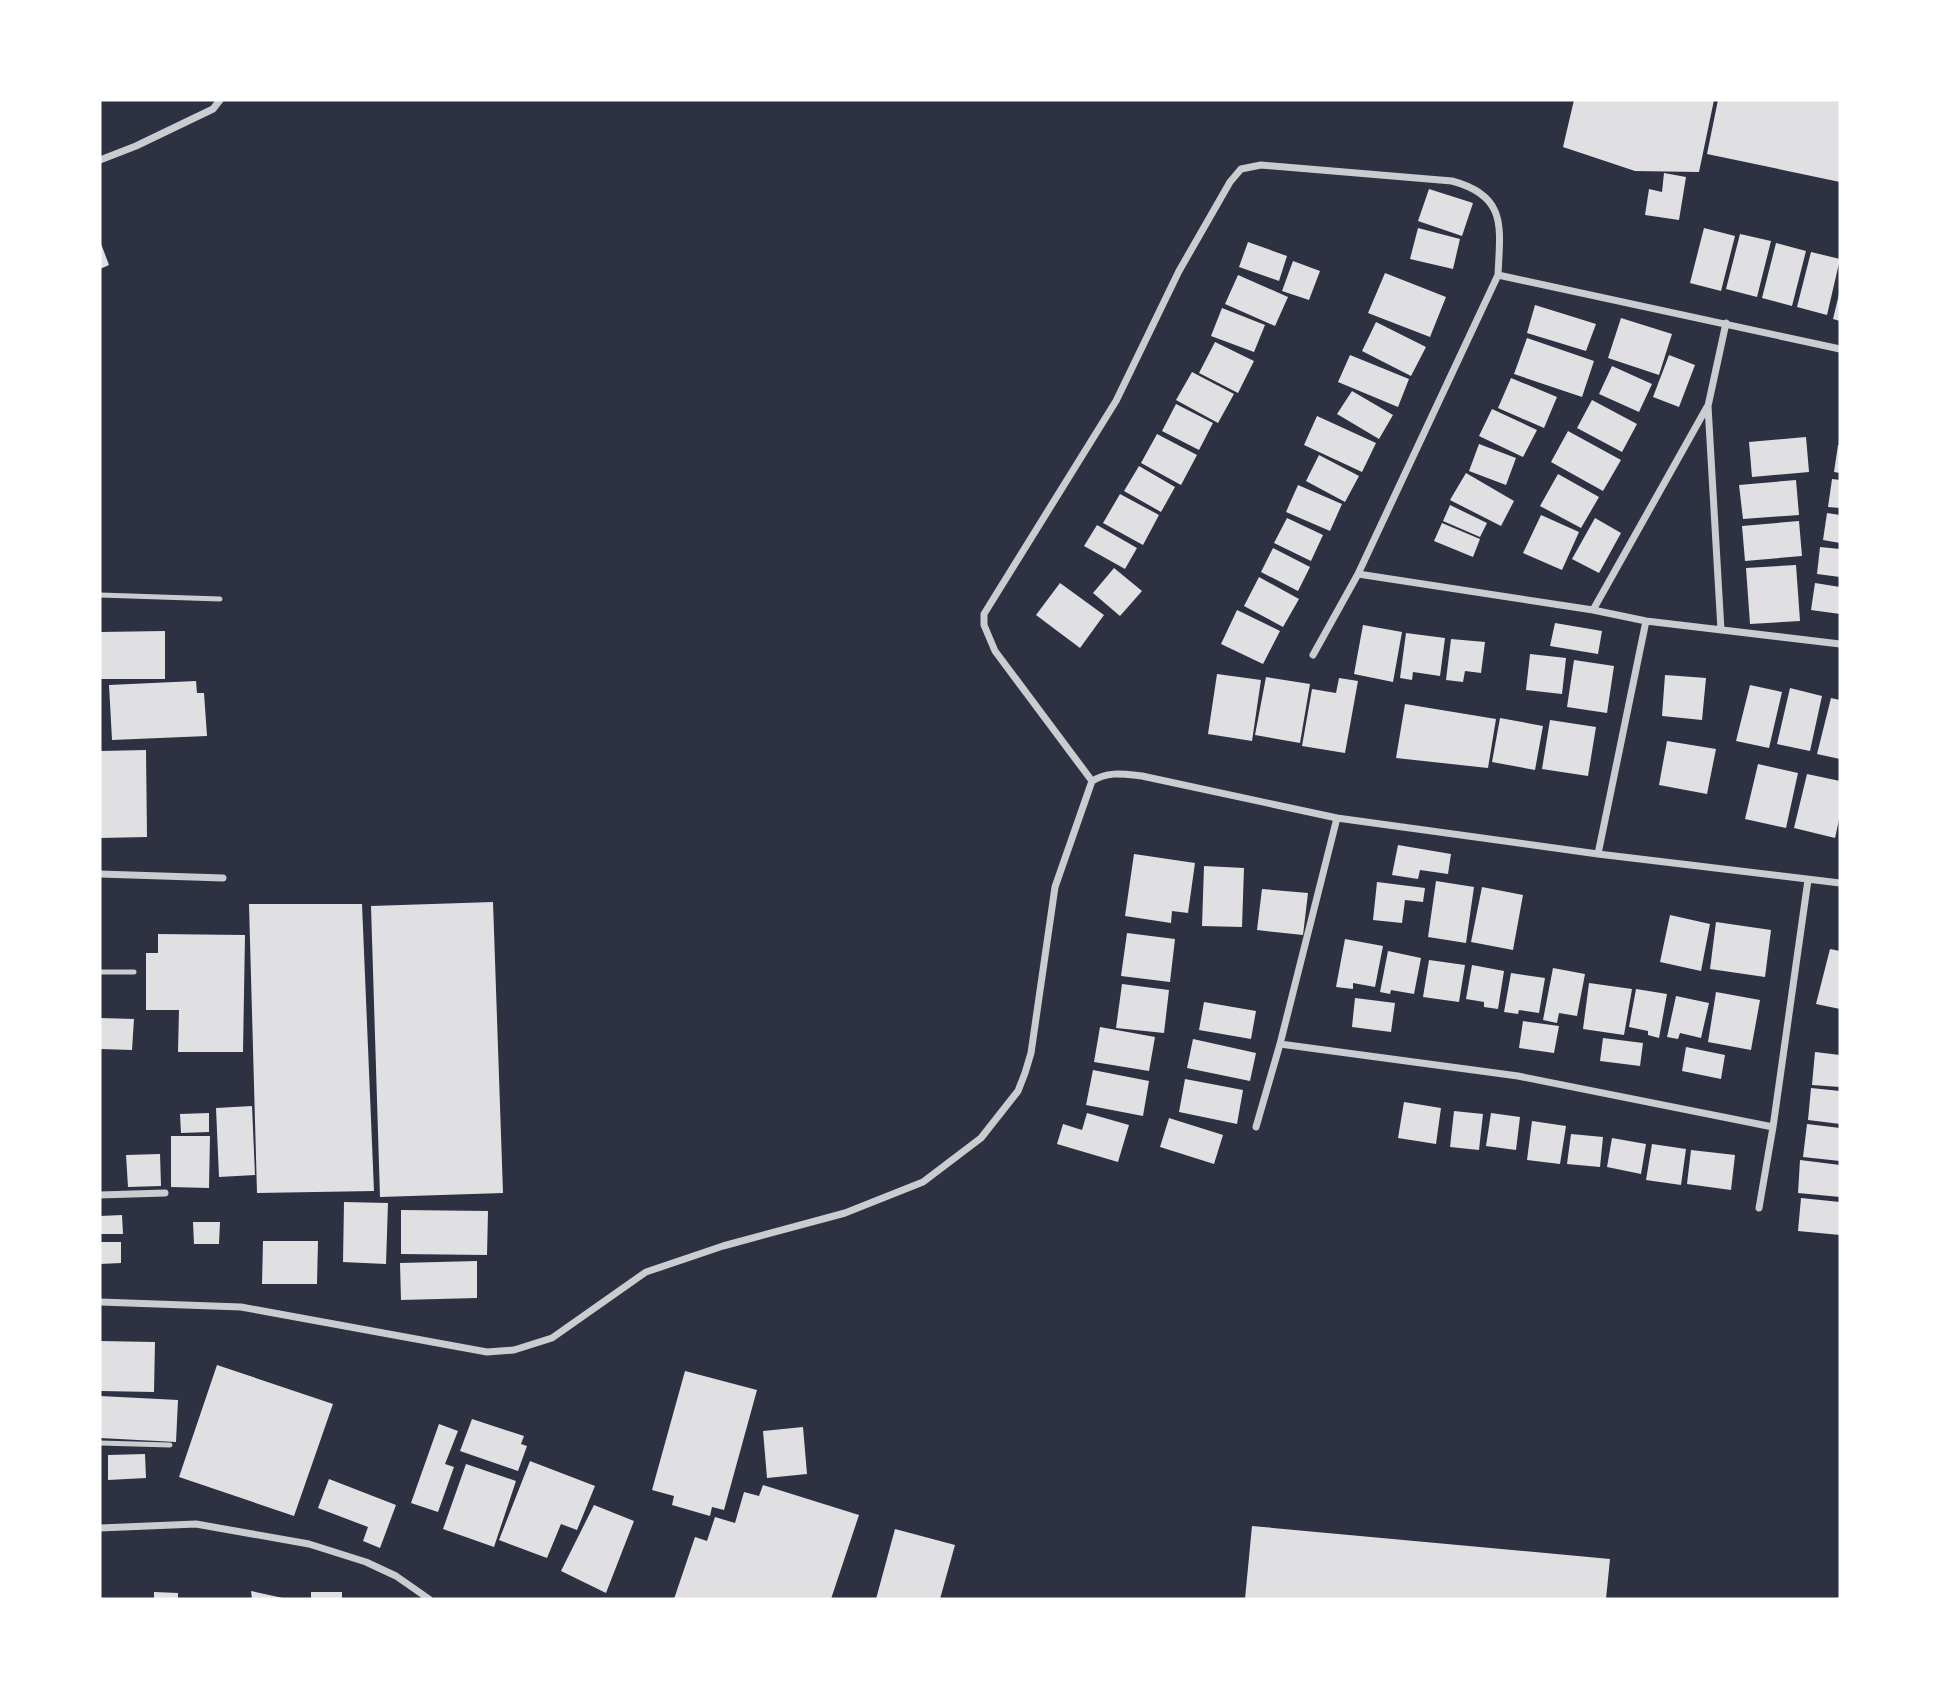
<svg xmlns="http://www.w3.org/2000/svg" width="1940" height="1699" viewBox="0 0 1940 1699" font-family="'Crimson Pro',serif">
<rect width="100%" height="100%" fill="#2d3142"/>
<path fill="#e0e0e3" d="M1574,100H1714L1699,172L1635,171L1563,147Z
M1718,100H1840V182L1707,154Z
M1664,173L1686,177L1679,220L1645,215L1649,189L1662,192Z
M1429,189L1473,203L1462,236L1418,221Z
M1418,228L1460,239L1453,269L1410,259Z
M1704,228L1735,236L1721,291L1690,283Z
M1740,234L1771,241L1757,297L1726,289Z
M100,241L109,265L100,269Z
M1248,242L1287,256L1279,281L1239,267Z
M1776,243L1806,251L1792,306L1762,298Z
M1811,252L1840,259L1827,315L1797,307Z
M1293,261L1320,271L1309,300L1282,291Z
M1385,273L1446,297L1430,337L1368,313Z
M1238,275L1288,297L1275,326L1225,304Z
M1839,294H1840V321L1833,319Z
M1535,305L1596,324L1586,351L1527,333Z
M1222,308L1265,325L1254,352L1211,336Z
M1621,318L1672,334L1659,375L1608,358Z
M1376,322L1426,347L1411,376L1362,351Z
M1527,338L1594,361L1582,397L1514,374Z
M1215,342L1254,361L1238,393L1199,373Z
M1350,355L1409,379L1398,407L1338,382Z
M1669,355L1695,365L1679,407L1653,397Z
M1612,366L1652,384L1639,412L1599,394Z
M1192,372L1234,394L1218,423L1176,400Z
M1511,378L1557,397L1544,428L1498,408Z
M1352,391L1393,415L1379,439L1337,414Z
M1592,400L1637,424L1622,452L1577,428Z
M1176,404L1213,423L1199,450L1162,431Z
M1492,409L1537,430L1523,457L1479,436Z
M1317,416L1376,443L1362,472L1304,445Z
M1568,431L1621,460L1603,491L1551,462Z
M1157,434L1197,455L1181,485L1141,463Z
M1806,437L1809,472L1752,477L1749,442Z
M1479,444L1516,458L1506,485L1469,471Z
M1838,445H1840V473L1834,472Z
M1319,455L1359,476L1345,502L1306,481Z
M1139,466L1175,487L1161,512L1124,491Z
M1466,473L1514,501L1501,526L1450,500Z
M1558,474L1599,497L1581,528L1540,506Z
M1832,479L1840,480V508L1828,507Z
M1796,480L1799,515L1743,519L1739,485Z
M1298,485L1342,504L1330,531L1286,512Z
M1120,494L1159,515L1143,545L1103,523Z
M1450,505L1487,523L1480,537L1443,521Z
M1827,513L1840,515V543L1823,540Z
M1541,515L1579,532L1562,570L1523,553Z
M1287,518L1323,535L1311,561L1274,543Z
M1595,518L1621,533L1599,573L1572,559Z
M1799,521L1802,556L1745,561L1742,526Z
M1442,523L1480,539L1473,557L1434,541Z
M1097,525L1137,548L1125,569L1084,546Z
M1820,547L1840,549V577L1817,574Z
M1273,548L1310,567L1298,591L1261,572Z
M1796,565L1800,621L1750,624L1746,568Z
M1114,568L1142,591L1120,616L1093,593Z
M1259,577L1299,599L1283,627L1244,606Z
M1060,583L1104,615L1080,648L1036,615Z
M1815,583L1840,587V614L1811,610Z
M1237,610L1280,631L1263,664L1221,644Z
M1555,623L1602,631L1598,654L1550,646Z
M1363,625L1402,632L1393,682L1354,674Z
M165,631V679H100V632Z
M1406,633L1445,638L1440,676L1413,672L1412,680L1400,678Z
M1451,639L1485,642L1481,673L1465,671L1463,682L1446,680Z
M1530,654L1566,658L1562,694L1526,690Z
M1574,660L1614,666L1607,713L1567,707Z
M1217,674L1261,680L1252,741L1208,734Z
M1665,675L1706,678L1702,720L1662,716Z
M1266,677L1310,684L1300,743L1255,735Z
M1339,678L1358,681L1345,753L1302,746L1312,689L1336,693Z
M196,681L197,693H204L207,736L112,740L109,685Z
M1750,685L1782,692L1769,748L1736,741Z
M1790,688L1822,696L1810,751L1777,744Z
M1831,698L1840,700V759L1817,754Z
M1405,704L1496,719L1488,768L1396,758Z
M1500,718L1543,726L1535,770L1492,762Z
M1550,720L1596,727L1588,776L1542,769Z
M1667,741L1716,749L1707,794L1659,785Z
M146,750L147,837L100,838V751Z
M1758,764L1798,773L1786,828L1745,819Z
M1807,774L1840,781V815L1835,838L1794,828Z
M1398,845L1451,854L1448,874L1420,870L1418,879L1392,875Z
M1134,854L1195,863L1188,913L1172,911L1171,923L1125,916Z
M1204,866L1244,868L1242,927L1202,926Z
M1436,881L1474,887L1466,943L1428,937Z
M1377,882L1425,888L1423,902L1405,900L1402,923L1373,920Z
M1482,887L1523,895L1513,950L1471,942Z
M1262,889L1308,893L1303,935L1257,930Z
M493,902L503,1193L380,1197L371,906Z
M249,904H362L374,1191L257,1193Z
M1670,915L1710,924L1701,971L1660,962Z
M1716,922L1771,930L1765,977L1710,969Z
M1127,933L1175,939L1170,982L1121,976Z
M158,934L245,935L243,1052H178L179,1010H146V953H158Z
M1345,939L1383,946L1375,987L1353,983V989L1336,987Z
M1830,949L1840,951V1009L1816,1004Z
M1388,951L1421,958L1414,994L1391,990L1390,994L1380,992Z
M1429,960L1465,965L1459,1002L1423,997Z
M1472,965L1504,971L1498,1009L1484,1007V1002L1466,999Z
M1553,968L1585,974L1577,1016L1559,1013L1557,1023L1543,1020Z
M1511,973L1545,978L1539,1013L1519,1010L1518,1014L1504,1012Z
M1589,983L1632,989L1624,1035L1583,1029Z
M1122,984L1169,990L1164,1033L1116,1028Z
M1636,989L1667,994L1659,1038L1648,1035V1031L1629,1027Z
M1716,992L1760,1000L1751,1050L1708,1042Z
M1676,996L1709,1003L1701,1038L1680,1033L1678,1039L1667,1037Z
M1355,998L1395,1003L1391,1032L1352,1027Z
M1204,1002L1256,1011L1251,1039L1199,1030Z
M100,1018L134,1019L132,1050L100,1049Z
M1523,1021L1559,1026L1554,1053L1519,1048Z
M1100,1027L1155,1037L1149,1071L1094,1062Z
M1603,1038L1643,1043L1640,1066L1600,1061Z
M1193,1039L1256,1053L1250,1081L1187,1068Z
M1686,1047L1725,1055L1721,1079L1682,1071Z
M1815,1052L1840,1055V1087L1812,1085Z
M1093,1070L1149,1081L1143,1116L1086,1105Z
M1185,1079L1243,1090L1237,1124L1179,1112Z
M1811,1088L1840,1091V1124L1808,1120Z
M1404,1102L1441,1108L1436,1144L1398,1138Z
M252,1106L255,1175L219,1177L216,1108Z
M1454,1111L1483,1114L1479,1150L1450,1147Z
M209,1113V1132L181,1133L180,1114Z
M1087,1113L1129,1125L1118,1162L1057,1144L1063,1124L1082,1130Z
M1491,1113L1520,1117L1516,1150L1486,1146Z
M1169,1118L1223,1135L1214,1164L1160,1147Z
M1532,1121L1566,1126L1560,1164L1527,1160Z
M1807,1124L1840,1128V1161L1803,1157Z
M1571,1134L1603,1137L1600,1167L1567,1164Z
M171,1136H210L209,1188L171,1187Z
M1612,1138L1646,1144L1641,1174L1607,1167Z
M1652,1144L1686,1149L1681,1185L1646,1180Z
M1691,1150L1735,1155L1731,1190L1687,1184Z
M160,1154L161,1186L128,1187L126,1155Z
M1800,1160L1840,1165V1197L1798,1193Z
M1801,1198L1840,1202V1235L1798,1231Z
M344,1202L388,1203L386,1264L343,1262Z
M401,1210L488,1211L487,1255L401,1254Z
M122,1215L123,1234H100V1216Z
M193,1222H220L219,1244H194Z
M263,1241H318L317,1284H262Z
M100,1242H121V1263L100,1264Z
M477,1261V1298L401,1300L400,1263Z
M100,1341L155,1342L154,1392L100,1391Z
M217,1365L333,1404L294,1516L179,1477Z
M685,1371L757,1390L724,1510L712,1507L710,1516L672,1505L674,1496L652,1490Z
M100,1396L178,1400L176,1442L100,1438Z
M472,1419L524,1436L521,1444L527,1446L518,1471L460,1451Z
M439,1424L458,1431L445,1464L454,1467L438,1512L411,1503Z
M803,1427L807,1474L767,1478L763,1431Z
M145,1454L146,1478L108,1480V1455Z
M530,1461L595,1486L577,1530L561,1524L547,1558L499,1540Z
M466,1464L516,1481L494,1547L443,1529Z
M329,1479L396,1505L380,1548L363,1541L368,1527L318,1508Z
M763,1485L859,1515L831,1599H674L695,1537L707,1541L715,1517L735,1523L744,1492L759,1496Z
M594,1505L634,1521L606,1593L561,1571Z
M1252,1526L1610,1559L1606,1599H1245Z
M895,1529L955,1545L940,1599H876Z
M251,1591L283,1598V1599H252Z
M154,1592L178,1593V1599H154Z
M311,1592H342V1599H311Z"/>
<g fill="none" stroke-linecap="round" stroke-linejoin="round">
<path stroke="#caccd0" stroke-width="5" d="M100,595L220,599
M100,972H134
M100,1443L170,1445"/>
<path stroke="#caccd0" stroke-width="7" d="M100,160L136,146L213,109L220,100
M1498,275L1840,349
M1358,574L1593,610L1646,621L1840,644
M1593,610L1707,407
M1721,630L1708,406L1726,323
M1092,781L995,651L984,625V614L1116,401L1179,271L1230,182L1241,169L1261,165L1452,181C1508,196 1500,228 1498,275L1358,574L1313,655
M1598,854L1646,621
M100,874L223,878
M1280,1044L1518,1076L1773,1127
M1256,1127L1280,1044L1337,818
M100,1195L165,1193
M1759,1208L1773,1127L1808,880
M100,1302L241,1307L487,1352L514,1350L552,1338L646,1272L723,1246L845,1213L923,1182L981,1138L1018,1091L1025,1073L1031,1053L1055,887L1092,781C1109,771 1123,774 1142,776L1337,818L1598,854L1840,883
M100,1528L196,1524L309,1544L366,1562L396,1576L429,1599"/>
</g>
<rect width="1940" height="1699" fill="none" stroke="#ffffff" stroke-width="203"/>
</svg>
